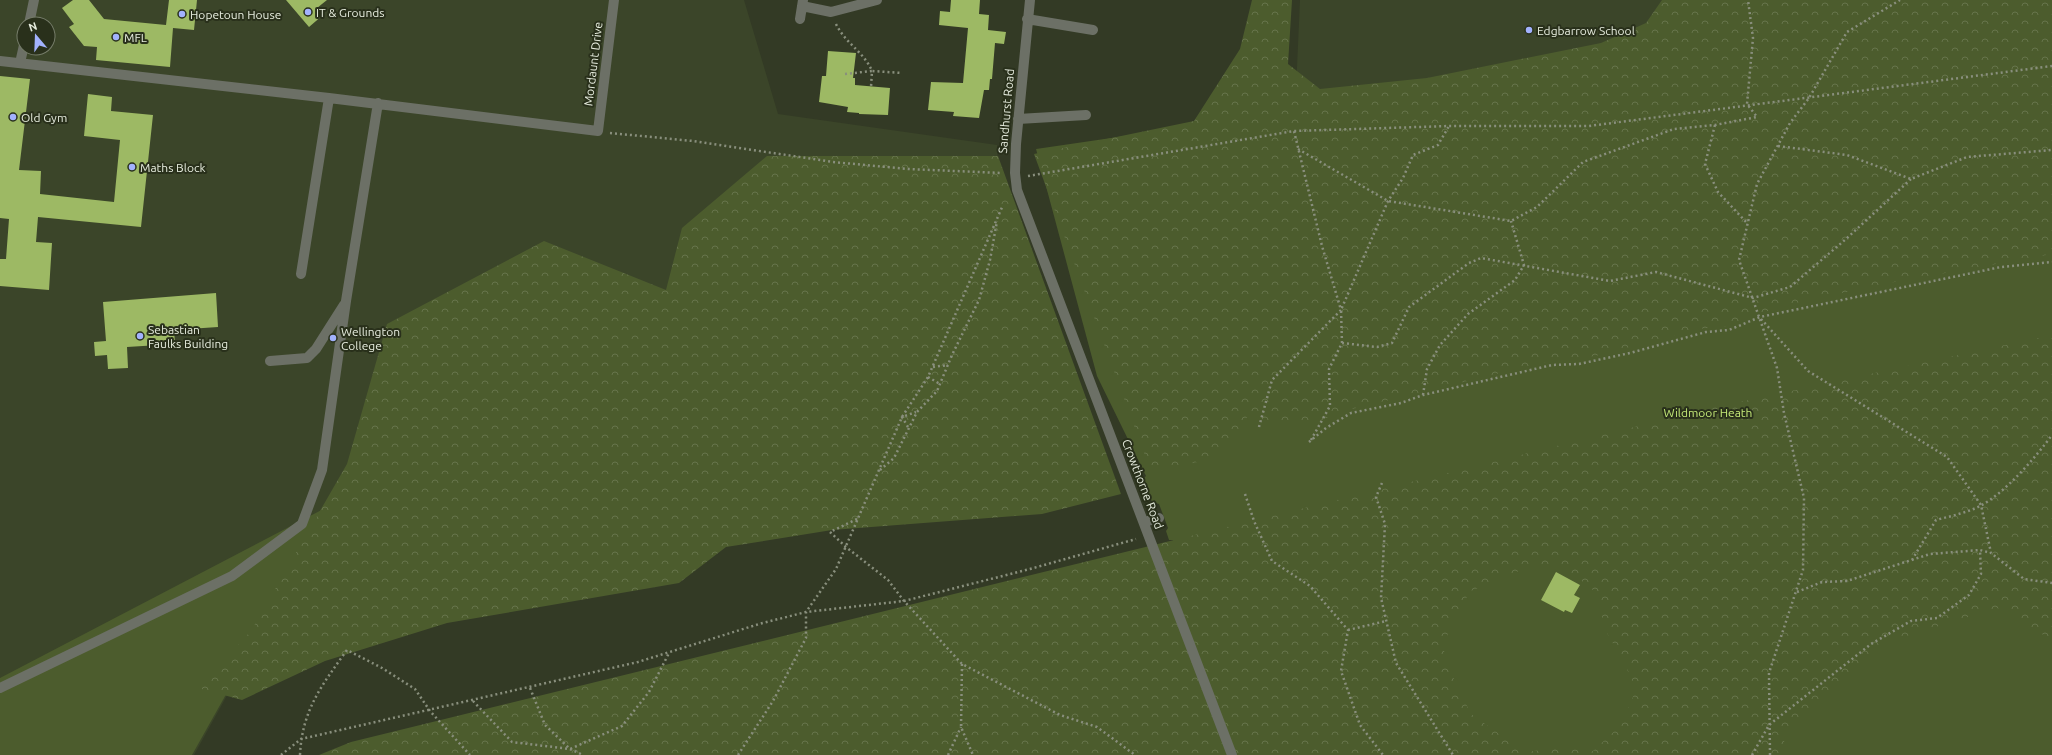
<svg xmlns="http://www.w3.org/2000/svg" width="2052" height="755" viewBox="0 0 2052 755" font-family="Ubuntu,sans-serif">
<defs>
<pattern id="forest-crowns" width="20" height="18" patternUnits="userSpaceOnUse"><rect width="20" height="18" fill="#4c5c2d"/><path d="M2 6a3 3 0 1 1 6 0M12 15a3 3 0 1 1 6 0" fill="none" stroke="#66744b"/></pattern>
</defs>
<rect width="100%" height="100%" fill="#333a25"/>
<path fill="#3b4529" fill-rule="evenodd" d="M0,0H744L778,114L997,145L998,173L333,504L194,755H0ZM24,24H48V48H24Z
M1300,0H1757L1763,59L1295,112Z"/>
<path fill="#4c5c2d" d="M2052,0V755H1255L1173,540H1169L1166,531L1168,528L1159,504L1152,502L1144,478L1146,476L1097,376L1036,149Z
M333,504L192,755H0V678Z"/>
<path fill="url(#forest-crowns)" fill-rule="evenodd" d="M1252,0H1292L1288,64L1320,89L1427,78L1601,43L1646,23L1662,0H2052V254L1883,284L1778,307L1729,326L1698,329L1600,355L1572,360L1550,361L1348,410L1307,426L1247,417L1239,432L1216,458L1151,472L1034,154L1194,121L1240,49Z
M767,156H998L1121,494L1042,514L832,530L726,547L679,583L447,623L325,661L242,700L198,688L251,631L347,464L387,324L544,241L666,290L682,228Z
M2052,335V640L1997,608L1894,640L1850,677L1784,738L1785,755H319L351,742L1716,407ZM1542,564L1572,573L1594,591L1607,633L1626,667L1636,690L1620,726L1593,751L1558,748L1525,752L1471,714L1455,682L1443,648L1454,616L1471,591L1513,573Z"/>
<path fill="#9db964" d="M73,0H89L104,19L166,25L169,0H197L194,30L173,28L170,67L96,60L97,47L84,46L69,27L74,24L62,8Z
M286,0H327L317,8L323,15L309,27Z
M951,0H980L979,14L989,15L988,30L1006,32L1004,44L995,43L992,79H990L989,90H984L979,118L953,116L954,112L928,110L931,82L963,83L968,28L939,25L940,11L950,12Z
M828,51L856,53L853,78H855V85L890,88L888,115L859,114V113L847,112L848,107L819,102L822,76H826Z
M0,76L30,79L19,170L41,171L40,194L114,202L120,140L84,136L88,94L112,97L111,111L153,115L141,227L38,217L36,242L52,243L49,290L0,286V259H6L9,219L0,218Z
M216,293L218,327L174,330L175,344L127,347L128,368L108,369L107,355L95,356L94,342L106,341L103,302Z
M1556,572L1580,585L1574,595L1580,598L1572,613L1565,610L1564,612L1541,600Z"/>
<g fill="none" stroke-linecap="round" stroke-linejoin="round">
<path stroke="#898f7d" stroke-width="2.5" stroke-dasharray="2 3" stroke-linecap="butt" d="M836,24C845,43 864,52 872,71L902,73
M845,74L872,71L871,87
M1715,125L1705,164L1718,192L1747,223
M610,133L693,141L833,162L908,169L1002,173
M1778,146L1847,155L1911,179L1967,157L2052,150
M1298,149L1388,201L1511,221L1537,207L1583,162L1674,129L1715,125L1757,117L1747,104L1753,38L1748,0
M1028,176L1294,131L1449,126H1589L2052,66
M1761,319L1808,371L1947,457L1981,505L1991,553L2024,579L2052,583
M1342,343L1377,347L1392,343L1409,307L1469,263L1481,258L1610,281L1656,272L1753,298L1790,287L1846,239L1911,179
M933,367L948,365
M928,377L940,384
M1423,395L1427,369L1440,345L1468,314L1515,280L1524,265L1511,221
M908,427L902,417L916,412
M1259,427L1272,380L1341,310L1322,246L1294,131
M1311,440L1330,406L1329,369L1342,343L1341,310L1388,201L1403,178L1413,155L1438,145L1449,126
M1309,442L1326,428L1351,413L1401,403L1423,395L1552,365L1579,364L1630,353L1706,332L1729,330L1760,317L2001,267L2052,262
M880,470L894,458L917,412L937,391L952,355L979,300L990,260L997,221
M1382,483L1376,497L1385,524L1381,598L1396,663L1453,755
M1245,494L1254,521L1272,561L1310,586L1348,630L1341,671L1360,725L1383,755
M857,519L830,532L846,547L888,580L904,601L962,664L1060,715L1097,727L1135,755
M1912,560L1936,520C1951,516 1966,513 1980,506C2004,494 2036,457 2052,435
M1797,592L1822,582L1847,581L1930,554L1980,550
M1348,630L1386,621
M962,664L961,727L973,755
M530,688L545,725L570,749L622,726L649,692L669,653
M473,701L512,742L570,749L583,755
M281,755L301,739L638,662L759,624L806,612L904,601L1030,569L1136,539
M300,755C302,710 322,685 347,650L382,668L415,689L430,711L470,755
M738,755L773,701L806,638V612L836,569L902,417L928,377L1003,205
M948,755L961,727
M1752,755L1769,725L1871,644L1911,621L1937,618L1969,595L1981,574L1980,550L1991,553
M1770,755L1769,673L1803,570L1804,498L1784,413L1777,368L1739,260L1757,184L1790,123L1809,98L1847,32L1900,0"/>
<path stroke="#6c7066" stroke-width="10" d="M1030,0L1016,144L1015,173L1017,190L1232,755
M802,6L831,12L877,0
M800,19L803,0
M1027,19L1093,30
M29,24L34,0
M0,61L329,98L301,274
M20,63L24,45
M329,98L598,131L614,0
M1018,119L1086,115
M270,361L307,358L316,349L344,305
M1144,522L1159,518
M0,688L232,576L302,524L322,470L346,301L378,103"/>
</g>
<g fill="#a2b2fd" stroke="#29301b" stroke-width="1.5">
<circle cx="308" cy="12" r="4"/>
<circle cx="182" cy="14" r="4"/>
<circle cx="1529" cy="30" r="4"/>
<circle cx="116" cy="37" r="4"/>
<circle cx="13" cy="117" r="4"/>
<circle cx="132" cy="167" r="4"/>
<circle cx="140" cy="336" r="4"/>
<circle cx="333" cy="338" r="4"/>
</g>
<g text-anchor="middle" dominant-baseline="central" stroke-width="4" stroke-linejoin="round" paint-order="stroke">
<g font-size="12" fill="#e7eddf" stroke="#29301b" text-anchor="start">
<text x="316" y="12">IT &amp; Grounds</text>
<text x="190" y="14">Hopetoun House</text>
<text x="1537" y="30">Edgbarrow School</text>
<text x="124" y="37">MFL</text>
<text x="21" y="117">Old Gym</text>
<text x="140" y="167">Maths Block</text>
<text x="148" y="329">Sebastian<tspan x="148" dy="14">Faulks Building</tspan></text>
<text x="341" y="331">Wellington<tspan x="341" dy="14">College</tspan></text>
</g>
<g font-size="12" fill="#e7eddf" stroke="#29301b">
<text transform="translate(593 64) rotate(-83)">Mordaunt Drive</text>
<text transform="translate(1006 111) rotate(-85)">Sandhurst Road</text>
<text transform="translate(1143 484) rotate(69)">Crowthorne Road</text>
</g>
<g font-size="12" fill="#c4e978" stroke="#29301b">
<text x="1708" y="412">Wildmoor Heath</text>
</g>
</g>
<g transform="translate(36 36) rotate(341)"><circle r="19" fill="#29301b" stroke="#757c69"/>
<path d="M0-3L7 15L0 10L-7 15Z" fill="#a2b2fd"/>
<text y="-6" font-size="11" font-weight="bold" text-anchor="middle" fill="#e7eddf">N</text>
</g>
</svg>
